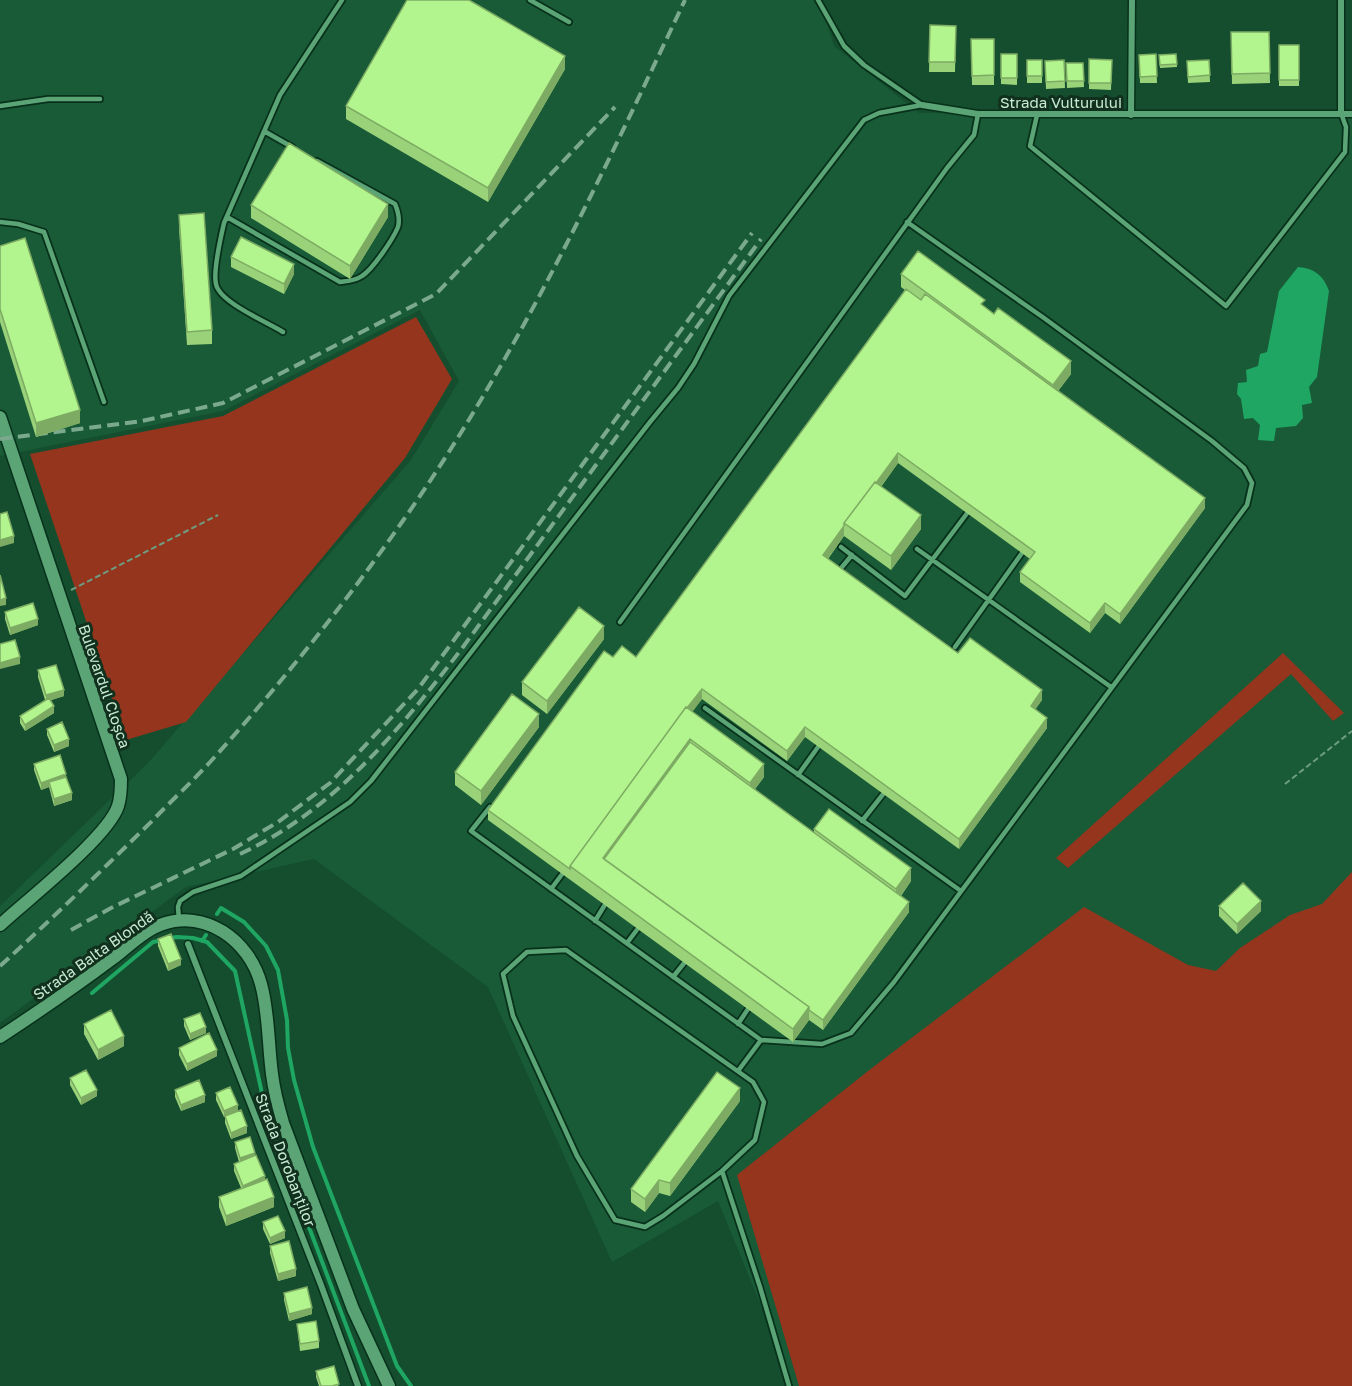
<svg xmlns="http://www.w3.org/2000/svg" width="1352" height="1386" viewBox="0 0 1352 1386" font-family="'Golos Text',sans-serif">
<rect width="100%" height="100%" fill="#144e2e"/>
<path fill="#195b37" d="M0,0H820L834,46L919,113L1352,115V1386H789L774,1337L718,1201L612,1262L488,987L314,859L186,887L0,1023V906L148,763L411,460L459,381L420,310L223,411L0,456Z"/>
<path fill="#95351d" d="M416,317L452,379L405,458L186,722L126,740L30,454L223,416Z
M1283,653L1344,713L1333,721L1291,674L1068,868L1056,858Z
M1352,872V1386H799L737,1175L868,1071L1084,907L1188,965L1216,971L1240,948L1290,915L1322,904Z"/>
<path fill="#1fa663" d="M1298,267C1314,268 1324,276 1329,291L1317,377L1309,387L1312,403L1302,405L1303,418L1296,426L1276,428L1274,441L1258,440L1260,425L1253,418L1244,419L1241,399L1237,394L1238,383L1247,382L1246,370L1258,366L1260,354L1267,352L1279,291Z"/>
<g fill="none" stroke-linecap="round" stroke-linejoin="round">
<path stroke="#1fa663" stroke-width="4" d="M217,914L221,908L244,922L266,946L278,970L287,1020L288,1048L294,1080L313,1147L397,1366L411,1386
M170,938L177,937L193,938L207,942L235,971L267,1116L369,1386
M202,941L206,935
M92,993L153,942L163,940"/>
<defs>
<path id="lane" d="M530,0L569,22
M818,0L844,46L864,65L922,105
M0,106L48,99H100
M1037,115L1030,146L1226,306L1345,152L1346,127L1341,113
M264,131L292,147
M227,217L340,282C348,281 355,281 362,276C373,269 393,239 398,227C400,219 398,211 395,204L317,161
M0,222L18,224L44,232L104,402
M283,332C267,322 219,302 216,284C213,272 221,236 224,223L280,95L342,0
M841,547L905,596L968,512
M917,549L1111,687
M842,567L852,555
M620,622L947,168L974,135L978,114
M955,647L1022,553
M705,708L961,891
M798,775L818,747
M490,807L471,831L761,1040
M862,821L884,793
M551,889L563,873
M179,920L178,907L180,901L193,892L241,876L350,802L371,781L650,422L678,388L694,364L729,296L864,120L879,113L922,105
M595,921L606,903
M627,943L639,927
M566,950L753,1082L764,1102L755,1140L722,1171L663,1216L645,1227L615,1220L577,1156L513,1016L503,974L527,952Z
M673,977L685,962
M738,1024L748,1009
M738,1071L761,1040L822,1044L851,1033L894,982L1247,505L1252,483L1244,468L1212,441L1044,318L907,222
M722,1171L760,1287L789,1386"/>
<path id="street" d="M922,105L978,114H1352
M1341,113V0
M1131,115L1132,0
M188,944L321,1285L358,1386"/>
<path id="secondary" d="M0,417L121,779C121,788 121,797 118,806C108,837 27,900 0,925
M0,1037C38,1012 76,986 112,959C127,948 143,931 160,925C205,908 249,940 261,984C269,1013 268,1044 272,1074C274,1091 278,1106 283,1123L353,1309L389,1386"/>
</defs>
<use href="#lane" stroke="#08311b" stroke-width="8"/>
<use href="#street" stroke="#08311b" stroke-width="9"/>
<use href="#secondary" stroke="#08311b" stroke-width="15"/>
<path stroke="#6e9d81" stroke-width="2" stroke-dasharray="6 3" stroke-linecap="butt" d="M71,590L218,515
M1285,784L1352,731"/>
<use href="#lane" stroke="#5aa476" stroke-width="4.5"/>
<use href="#street" stroke="#5aa476" stroke-width="6"/>
<use href="#secondary" stroke="#5aa476" stroke-width="12"/>
<path stroke="#7ba98d" stroke-width="4" stroke-dasharray="12 6" stroke-linecap="butt" d="M0,439L142,421L223,403L436,294L615,107
M240,854C335,810 401,728 463,647L761,239
M71,930L111,908L233,849L278,822L330,783L418,689L752,233
M0,966C52,919 102,870 152,821C171,801 192,782 211,761C279,686 344,605 402,522C515,362 601,177 685,0"/>
</g>
<path fill="#99d279" d="M930,25L956,26L955,72H929Z
M1231,32H1269L1270,83L1232,84Z
M971,39H994V85H972Z
M1279,45H1299V86H1279Z
M1001,54H1017V85L1001,84Z
M1156,54L1157,83H1140L1139,55Z
M1176,54L1177,67L1160,68L1159,55Z
M1089,59L1112,60L1111,90L1089,89Z
M1027,60H1042V83H1027Z
M1064,60L1065,88L1046,89L1045,61Z
M1209,60L1210,82L1188,83L1187,61Z
M1066,63H1083L1084,87L1067,88Z
M565,69L488,202L346,119V106Z
M251,205L388,217L350,279L251,218Z
M179,215L212,330V344L187,345L179,228Z
M0,246L80,423L36,437L0,322Z
M231,257L294,274L284,294L231,267Z
M901,274L985,307L1071,374L1058,391L1205,508L1120,624L1105,613L1090,633L1020,582V572L1030,559L898,463L881,487L921,529L891,570L844,536L828,559L958,653L1042,700L1035,709L1047,728L959,849L805,737L787,761L702,699L692,711L764,777L755,789L814,833V829L911,881L901,896L909,912L823,1030L809,1020L793,1042L488,820V810L613,657H636L905,290L901,287Z
M5,612L38,625L10,635L5,619Z
M604,639L547,714L522,695V682Z
M38,670L64,696L51,700L54,713L25,731L20,723V716L45,700L38,677Z
M539,727L481,805L455,785V772Z
M47,729L69,746L54,752L47,735Z
M34,764L66,777L72,800L54,806L49,787L41,790L34,770Z
M1219,906L1261,911L1237,934L1219,916Z
M158,939L181,965L168,971L158,946Z
M184,1019L206,1033L190,1040L184,1026Z
M84,1024L124,1046L98,1060L84,1034Z
M179,1048L217,1056L187,1071L179,1055Z
M70,1078L97,1096L81,1105L70,1085Z
M175,1090L205,1102L181,1111L175,1097Z
M216,1093L238,1111L247,1133L231,1139L225,1123V1117H224L216,1100Z
M740,1101L670,1196L659,1193L645,1212L631,1202V1189Z
M235,1142L255,1155L265,1179L274,1207L226,1226L219,1207V1197L241,1188L234,1171V1164L239,1162L235,1148Z
M263,1222L285,1238L270,1244L263,1229Z
M270,1246L296,1276L278,1281L270,1253Z
M284,1293L312,1314L289,1321L284,1300Z
M297,1324L319,1341V1348L300,1351Z
M316,1371L339,1386H319L316,1377Z"/>
<path fill="#7dab63" d="M565,56V69L488,202V188Z
M388,204V217L350,279V266Z
M294,264V274L284,294V284Z
M1071,361V374L1053,398V385Z
M80,410V423L36,437V423Z
M898,453V463L851,528L846,524Z
M1205,498V508L1120,624V614Z
M921,515V529L891,570V556Z
M844,526V536L823,565V555Z
M14,536V543L0,547V540Z
M6,598V605L0,606V600Z
M1105,603V613L1090,633V623Z
M38,619V625L10,635V628Z
M604,626V639L547,714V701Z
M20,657V664L0,669V663Z
M702,689V699L576,871L571,867Z
M64,690V696L46,702V695Z
M1042,690V700L1031,716V706Z
M54,706V713L25,731V725Z
M539,714V727L481,805V791Z
M1047,718V728L959,849V839Z
M805,727V737L787,761V751Z
M69,739V746L54,752V745Z
M690,739V752L608,864L603,858Z
M764,764V777L750,796V783Z
M66,774V781L49,782V787L41,790V783Z
M72,793V800L54,806V799Z
M911,868V881L896,902V889Z
M1261,901V911L1237,934V924Z
M909,902V912L823,1030V1020Z
M181,959V965L168,971V964Z
M809,1007V1020L793,1042V1029Z
M206,1027V1033L190,1040V1034Z
M124,1036V1046L98,1060V1050Z
M217,1050V1056L187,1071V1064Z
M740,1088V1101L670,1196V1183Z
M97,1090V1096L81,1105V1098Z
M205,1095V1102L181,1111V1105Z
M238,1105V1111L224,1117V1111Z
M247,1126V1133L231,1139V1133Z
M255,1153V1159L240,1164V1158Z
M265,1176V1183L243,1192V1186Z
M659,1180V1193L645,1212V1199Z
M274,1197V1207L226,1226V1216Z
M285,1231V1238L270,1244V1238Z
M296,1269V1276L278,1281V1274Z
M312,1308V1314L289,1321V1314Z"/>
<path fill="#b2f48d" stroke="#7dab63" stroke-width="1.5" d="M407,0H469L565,56L488,188L346,106Z
M930,25L956,26L955,62H929Z
M1231,32H1269L1270,73L1232,74Z
M971,39H994V75L972,76Z
M1279,45H1299V80H1279Z
M1001,54H1017V78H1001Z
M1156,54L1157,76L1140,77L1139,55Z
M1176,54L1177,64L1160,65L1159,55Z
M1089,59L1112,60L1111,83H1089Z
M1027,60H1042V76H1027Z
M1064,60L1065,81L1046,82L1045,61Z
M1209,60L1210,75L1188,77L1187,61Z
M1066,63H1083L1084,81H1067Z
M289,143L388,204L350,266L251,205Z
M204,213L212,330L187,332L179,215Z
M241,237L294,264L284,284L231,257Z
M25,238L80,410L36,423L0,309V246Z
M918,251L985,300L981,304L994,314L998,308L1071,361L1053,385L901,274Z
M906,289L921,300L925,294L1205,498L1120,614L1105,603L1090,623L1020,572L1035,552L898,453L876,483L875,482L844,523V526L823,555L958,653L970,638L1042,690L1031,706L1047,718L959,839L805,727L787,751L702,689L687,708L686,707L570,866V869L488,810L604,651L613,657L622,646L636,657Z
M875,482L921,515L891,556L844,523Z
M7,512L14,536L0,540V514Z
M0,575L6,598L0,600Z
M33,603L38,619L10,628L5,612Z
M579,607L604,626L547,701L522,682Z
M15,640L20,657L0,663V644Z
M56,665L64,690L46,695L38,670Z
M512,694L539,714L481,791L455,772Z
M49,698L54,706L25,725L20,716Z
M686,707L764,764L750,783L690,739L603,858L809,1007L793,1029L570,866Z
M62,722L69,739L54,745L47,729Z
M690,742L909,902L823,1020L809,1010V1007L604,859Z
M60,755L66,774L41,783L34,764Z
M66,777L72,793L54,799L49,782Z
M829,809L911,868L896,889L814,829Z
M1243,883L1261,901L1237,924L1219,906Z
M171,934L181,959L168,964L158,939Z
M111,1010L124,1036L98,1050L84,1024Z
M200,1013L206,1027L190,1034L184,1019Z
M209,1033L217,1050L187,1064L179,1048Z
M86,1070L97,1090L81,1098L70,1078Z
M717,1072L740,1088L670,1183L659,1180L645,1199L631,1189Z
M199,1080L205,1095L181,1105L175,1090Z
M230,1087L238,1105L224,1111L216,1093Z
M241,1110L247,1126L231,1133L225,1116Z
M250,1137L255,1153L240,1158L235,1142Z
M256,1155L265,1176L243,1186L234,1164Z
M267,1179L274,1197L226,1216L219,1197Z
M278,1216L285,1231L270,1238L263,1222Z
M289,1241L296,1269L278,1274L270,1246Z
M307,1287L312,1308L289,1314L284,1293Z
M316,1321L319,1341L300,1344L297,1324Z
M334,1366L339,1384L332,1386H321L316,1371Z"/>
<g text-anchor="middle" dominant-baseline="central" stroke-width="6" stroke-linejoin="round" paint-order="stroke">
<g font-size="15" fill="#c7ebd2" stroke="#11301d">
<text x="1061" y="102">Strada Vulturului</text>
<text transform="translate(105 686) rotate(71)">Bulevardul Cloșca</text>
<text transform="translate(93 955) rotate(-35)">Strada Balta Blondă</text>
<text transform="translate(286 1160) rotate(69)">Strada Dorobanților</text>
</g>
</g>
</svg>
